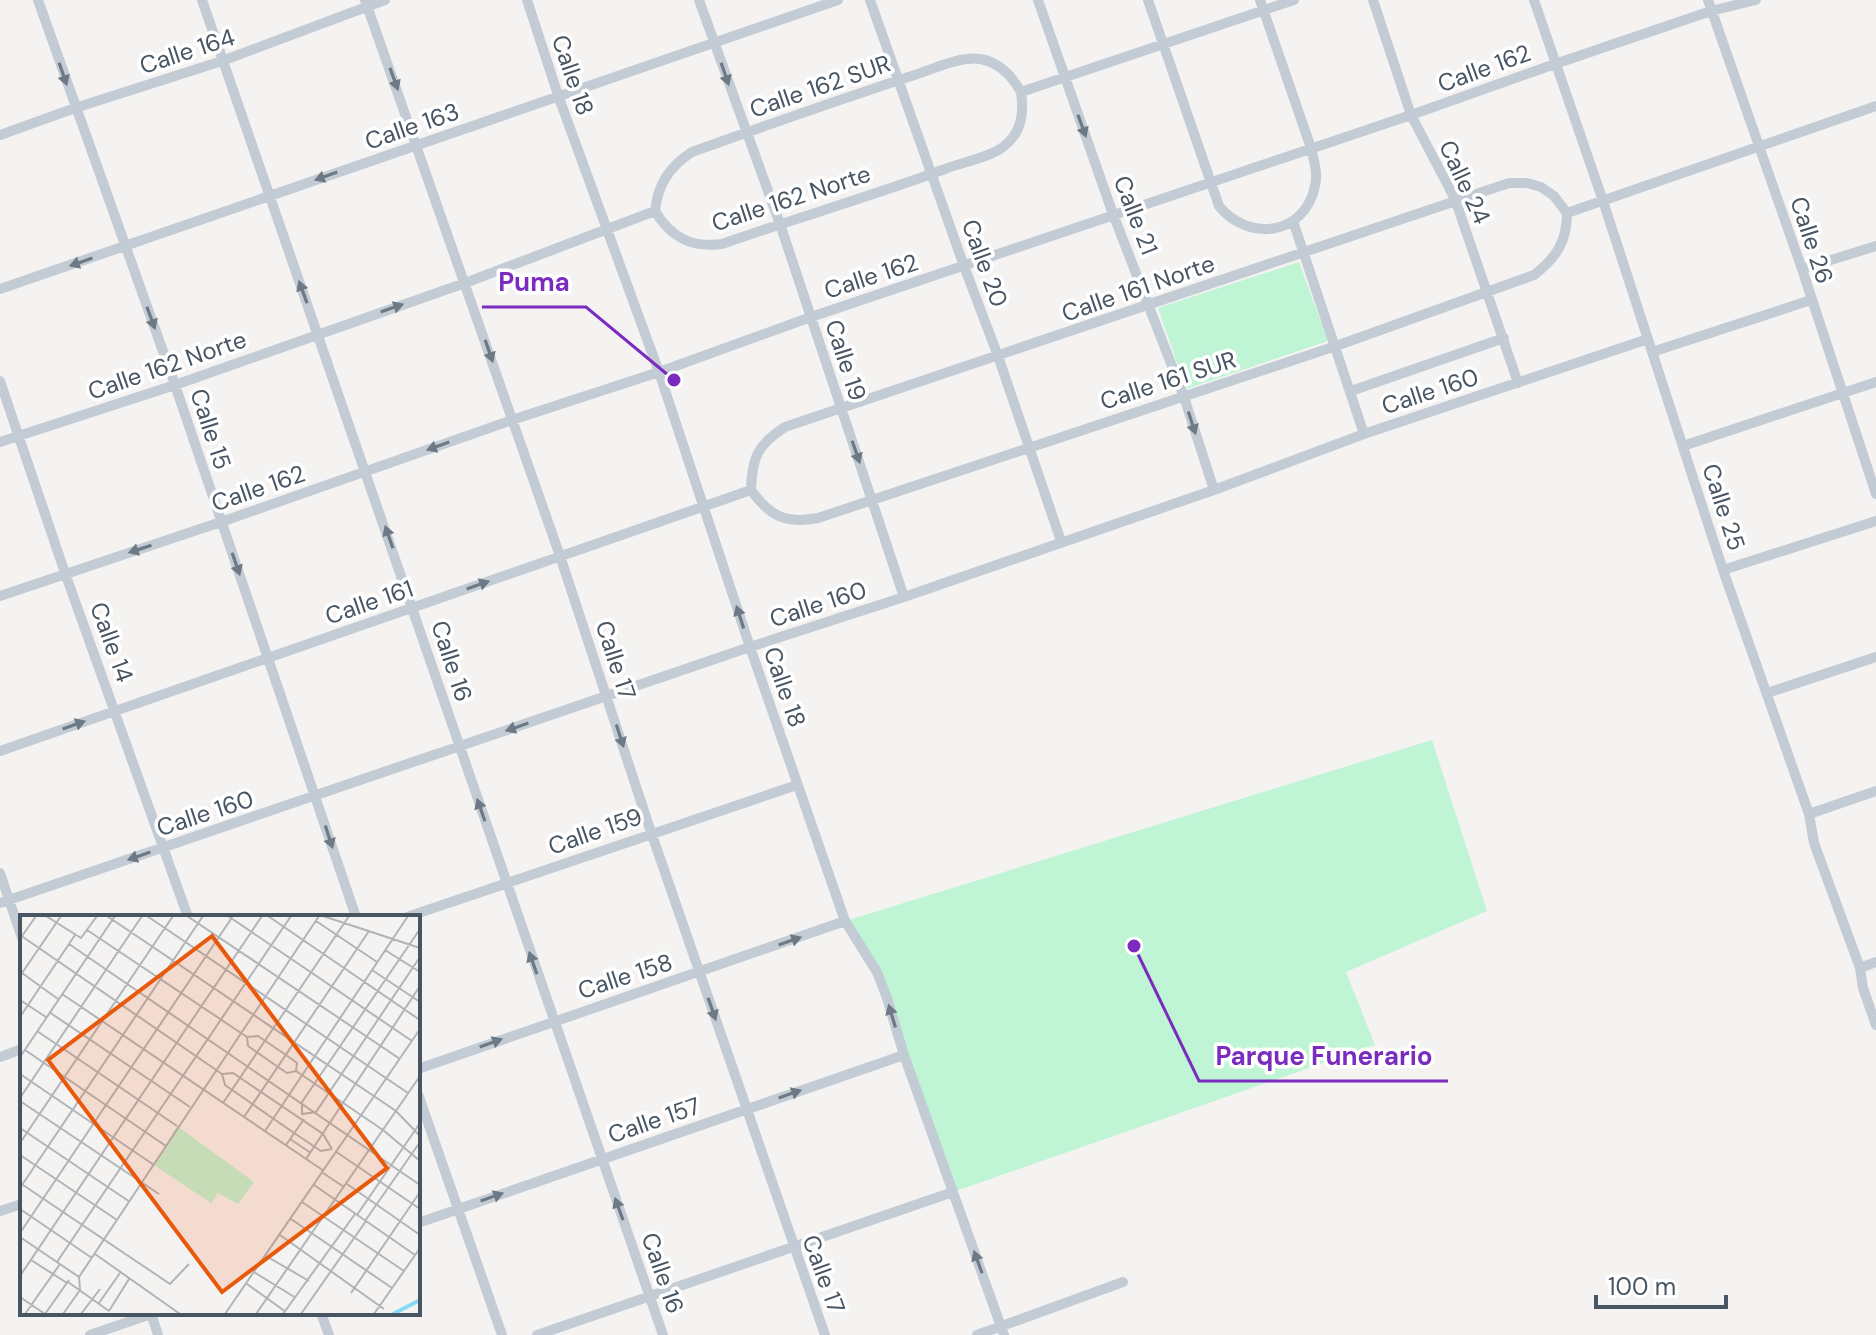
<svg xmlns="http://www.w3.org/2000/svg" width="1876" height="1335" viewBox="0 0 1876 1335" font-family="'DM Sans',sans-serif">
<rect width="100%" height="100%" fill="#f5f3f2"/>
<path fill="#bff4d5" d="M1299,262L1328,341L1186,389L1158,308Z
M1432,740L1487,911L1346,972L1375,1045L953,1192L883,975L845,921Z"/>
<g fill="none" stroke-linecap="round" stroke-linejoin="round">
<path stroke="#c3ccd5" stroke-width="10" d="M38,0L175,385L356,917
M202,0L663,1335
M365,0L560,556L651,832L825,1335
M527,0L559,98L659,372L750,647L845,921L877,972L887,998L904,1055L1004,1335
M699,0L780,224L904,597
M870,0L964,266L998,356L1061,541
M1038,0L1113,214L1184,397L1214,490
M1148,0L1219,206C1249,243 1305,235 1315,186C1318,173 1314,161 1311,148L1260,0
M1373,0L1411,115L1455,199L1518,383
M1534,0L1603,201L1723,570L1809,814L1814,843L1860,968L1863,988L1876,1025
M1708,0L1802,269L1876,494
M0,135L75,108L222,61L385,0
M655,211C658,184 669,167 692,152C764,126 836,101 908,77C930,71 957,56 980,59C999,62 1012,76 1021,92
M1567,213L1876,106
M1293,221L1364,434
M1802,269L1876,246
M0,289L838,0
M1652,352L1811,300
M0,381L65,573L188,917
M1351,391L1504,338
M0,442L175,385L465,283L655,211C671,238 692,248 722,244C796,218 872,196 945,169C963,162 988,158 1003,147C1022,133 1024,113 1021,92L1294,0
M1683,446L1876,382
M751,490C752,458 757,445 785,427L1509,183H1527L1541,187L1554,196L1567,213
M751,490C770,517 787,524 818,518L1336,346L1534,275C1556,258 1567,242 1567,213
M1723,570L1876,521
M0,596L221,522L512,420L659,372L811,317L1411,115L1555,64L1711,11L1756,0
M1767,693L1876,657
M0,751L751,490
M1809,814L1876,791
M0,873L22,938
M0,903L750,647L904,597L1214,490L1364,434L1648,339
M407,917L797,785
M1860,968L1876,962
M0,1057L22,1049
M418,1069L845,921
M418,1094L502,1335
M0,1211L22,1204
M418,1223L904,1055
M151,1313L158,1335
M321,1313L329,1335
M90,1335L154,1313
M537,1335L953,1192
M977,1335L1123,1282"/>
</g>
<defs><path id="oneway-solid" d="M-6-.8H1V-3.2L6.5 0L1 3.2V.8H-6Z" transform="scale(2)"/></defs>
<g fill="#6d7984">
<use href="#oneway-solid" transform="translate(63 74) rotate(71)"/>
<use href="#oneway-solid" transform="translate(725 74) rotate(71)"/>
<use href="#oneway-solid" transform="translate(394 79) rotate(70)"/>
<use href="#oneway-solid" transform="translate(1082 126) rotate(70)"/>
<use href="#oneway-solid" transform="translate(326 176) rotate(160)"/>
<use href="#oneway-solid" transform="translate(81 262) rotate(161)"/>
<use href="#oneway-solid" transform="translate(303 292) rotate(-110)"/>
<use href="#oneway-solid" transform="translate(392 308) rotate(-19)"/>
<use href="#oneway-solid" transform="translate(151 318) rotate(70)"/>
<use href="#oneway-solid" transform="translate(489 351) rotate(71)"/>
<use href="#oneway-solid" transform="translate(1192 423) rotate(72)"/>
<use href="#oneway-solid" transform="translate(438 446) rotate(160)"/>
<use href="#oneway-solid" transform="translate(856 452) rotate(71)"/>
<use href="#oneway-solid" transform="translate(389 537) rotate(-109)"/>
<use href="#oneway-solid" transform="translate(140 549) rotate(162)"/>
<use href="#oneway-solid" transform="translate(236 564) rotate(71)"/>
<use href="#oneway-solid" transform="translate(478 585) rotate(-19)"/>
<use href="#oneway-solid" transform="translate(740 617) rotate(-108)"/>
<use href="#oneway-solid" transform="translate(74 725) rotate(-19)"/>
<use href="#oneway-solid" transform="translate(517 727) rotate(161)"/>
<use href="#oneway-solid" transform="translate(620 736) rotate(72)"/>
<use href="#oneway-solid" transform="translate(481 810) rotate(-109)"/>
<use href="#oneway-solid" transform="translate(329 837) rotate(72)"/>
<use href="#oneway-solid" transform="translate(139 856) rotate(161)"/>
<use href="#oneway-solid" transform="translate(790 941) rotate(-19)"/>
<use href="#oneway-solid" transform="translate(533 963) rotate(-109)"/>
<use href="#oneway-solid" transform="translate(712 1009) rotate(71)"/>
<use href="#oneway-solid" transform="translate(892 1016) rotate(-107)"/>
<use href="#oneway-solid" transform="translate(491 1043) rotate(-20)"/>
<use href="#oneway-solid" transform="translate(790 1094) rotate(-19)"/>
<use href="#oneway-solid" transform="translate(492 1197) rotate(-19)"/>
<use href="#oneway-solid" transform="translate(619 1209) rotate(-110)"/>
<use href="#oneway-solid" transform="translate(978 1262) rotate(-110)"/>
</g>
<g text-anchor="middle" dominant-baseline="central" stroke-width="7" stroke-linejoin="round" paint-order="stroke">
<g font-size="24" fill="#485562" stroke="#fff">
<text transform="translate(187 51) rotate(-18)">Calle 164</text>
<text transform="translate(1484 68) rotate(-20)">Calle 162</text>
<text transform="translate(573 75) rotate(71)">Calle 18</text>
<text transform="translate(820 86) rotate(-19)">Calle 162 SUR</text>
<text transform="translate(412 126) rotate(-19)">Calle 163</text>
<text transform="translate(1465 182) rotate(65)">Calle 24</text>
<text transform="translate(791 198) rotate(-18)">Calle 162 Norte</text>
<text transform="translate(1136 215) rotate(69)">Calle 21</text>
<text transform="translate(1812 240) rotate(72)">Calle 26</text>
<text transform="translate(985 263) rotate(70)">Calle 20</text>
<text transform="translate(871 276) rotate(-18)">Calle 162</text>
<text transform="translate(1138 288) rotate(-19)">Calle 161 Norte</text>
<text transform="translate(846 360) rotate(72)">Calle 19</text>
<text transform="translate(167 365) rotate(-19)">Calle 162 Norte</text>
<text transform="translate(1168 380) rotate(-18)">Calle 161 SUR</text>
<text transform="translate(1430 391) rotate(-18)">Calle 160</text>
<text transform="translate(211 429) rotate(72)">Calle 15</text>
<text transform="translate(258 488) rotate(-19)">Calle 162</text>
<text transform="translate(1724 507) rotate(72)">Calle 25</text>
<text transform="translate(369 602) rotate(-19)">Calle 161</text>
<text transform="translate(818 604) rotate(-18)">Calle 160</text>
<text transform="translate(112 642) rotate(70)">Calle 14</text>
<text transform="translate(616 660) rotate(72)">Calle 17</text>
<text transform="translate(452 661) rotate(72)">Calle 16</text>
<text transform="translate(785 687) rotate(71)">Calle 18</text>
<text transform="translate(205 813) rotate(-18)">Calle 160</text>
<text transform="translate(595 831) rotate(-19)">Calle 159</text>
<text transform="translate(625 976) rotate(-18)">Calle 158</text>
<text transform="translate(654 1120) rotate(-19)">Calle 157</text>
<text transform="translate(663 1273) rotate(71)">Calle 16</text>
<text transform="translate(824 1274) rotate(70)">Calle 17</text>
</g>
</g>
<g transform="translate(20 915)">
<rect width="400" height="400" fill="#f5f3f2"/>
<path d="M157,211L234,267L218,289L198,278L191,288L134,250Z" fill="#bff4d5"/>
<path fill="none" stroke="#89daf4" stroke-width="4" d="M373,399L400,385"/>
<path fill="none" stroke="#b0b4b8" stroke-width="2" d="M26,1L61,23L77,1M87,1L376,196L400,221M127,1L388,178M167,1L380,144M208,1L392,126M248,1L400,105M303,1L400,33M296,6L357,47M400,14L282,187V199L296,197L400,42M67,15L227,122L228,131L258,152L267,158L276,156L363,215L400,246M0,20L202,159M0,24L16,1M49,29L400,270M365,35L400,57M352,55L400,87M2,58L38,84M0,61L41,1M42,79L304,256M0,85L26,102M29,97L170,192M0,102L55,20M17,116L157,211M227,122L238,121L266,140L277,148L276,156M5,135L146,231M0,142L95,1M0,159L134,250M202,159L213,158L303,219L312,234M202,159L205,170L274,218L301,236L312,234M0,183L122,1M0,186L139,279M203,188L329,1M224,202L349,16M0,213L110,287M245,216L388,1M270,224L291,238M0,228L153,1M266,230L284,204M315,236L400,294M0,240L97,305M286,244L400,71M303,258L324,272M0,268L150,369L169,349M327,269L400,320M294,270L395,340M0,273L183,1M282,287L384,356M0,294L72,343M337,300L400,208M271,304L372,373M345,306L400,227M0,318L213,1M260,320L364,394M0,322L59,362M75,339L160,399M246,341L289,366M11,345L47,368M37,347L271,1M234,357L276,383M0,361L242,1M48,367L89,396M227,369L266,397M331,378L400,277M0,382L25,399M79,388L100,358M89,396L109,364M5,399L40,349M25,399L49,365M43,399L60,375L59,362L299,1M61,399L80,374M205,399L400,114M236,399L400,161M263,399L335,299M281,399L346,306M354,399L400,333"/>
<path fill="#e8590c" fill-opacity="0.15" stroke="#e8590c" stroke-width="4" d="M192,21L367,253L202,377L28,145Z"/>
<rect width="400" height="400" fill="none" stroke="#485562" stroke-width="4"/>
</g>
<path fill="none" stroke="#7b2cbf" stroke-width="3" d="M674 380L586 307H482M1134 946L1199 1081H1448"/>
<g fill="#7b2cbf" stroke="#fff" stroke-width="3">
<circle cx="674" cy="380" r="8"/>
<circle cx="1134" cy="946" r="8"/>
</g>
<g font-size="26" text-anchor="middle" font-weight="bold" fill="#7b2cbf" stroke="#fff" stroke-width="7" stroke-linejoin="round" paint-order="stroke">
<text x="534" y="291">Puma</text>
<text x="1324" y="1065">Parque Funerario</text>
</g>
<path d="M1596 1295v12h130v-12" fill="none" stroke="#485562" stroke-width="4"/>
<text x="1608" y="1295" font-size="24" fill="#485562" stroke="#ffffff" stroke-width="6" paint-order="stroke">100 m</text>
</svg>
